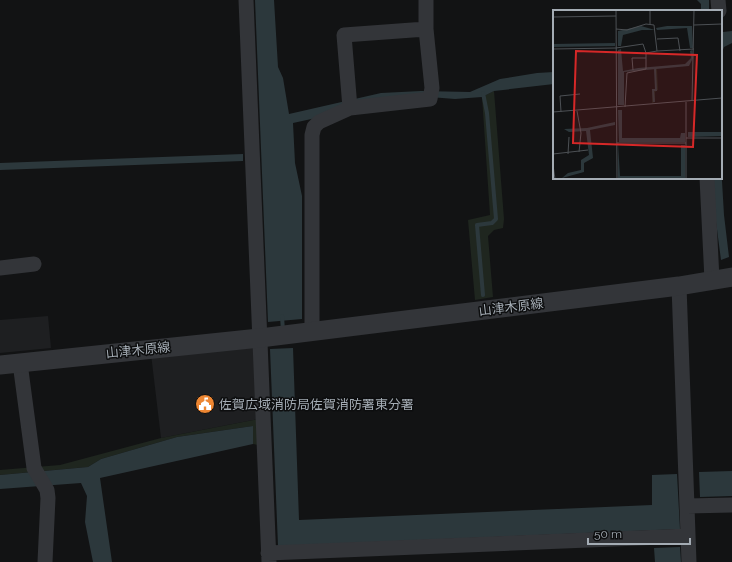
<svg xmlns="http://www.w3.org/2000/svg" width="732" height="562" viewBox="0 0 732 562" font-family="Raleway,'Noto Sans JP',sans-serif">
<rect width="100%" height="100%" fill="#121314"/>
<path fill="#1e1f21" d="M48,316L51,348L0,353V320Z
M257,346L259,419L161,438L151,354Z"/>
<path fill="#1f261f" d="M494,91L504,219L503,228L494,230L488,236L493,297L475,300L468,220L490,215L482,97Z
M259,419V445L253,444V426L177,437L101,459L88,467L0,475V470L60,465L161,438Z"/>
<path fill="#2c383c" d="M255,0H274L278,67L283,78L289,114L381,93L421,91L470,92L500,79L537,73L554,72V84L494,91L482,97L455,99L417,96L293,123L295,163L302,196V319L268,322Z
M697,0H709V11H701V4Z
M732,31V43L724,47L721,55V36L723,32Z
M243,154V161L0,170V163Z
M721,164L724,215L729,257L721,260L715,214L713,178H721Z
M293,348L299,520L652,505V475L677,474L680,529L278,546L270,349Z
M253,426V444L100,478L112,562H93L85,522L87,496L81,483L0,489V475L88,467L101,459L177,437Z
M732,471V496L700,497L699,472Z
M680,547L681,562H655L654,548Z"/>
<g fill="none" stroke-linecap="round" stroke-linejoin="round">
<path stroke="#2c383c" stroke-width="4" d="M483,295L477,225L492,223L496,219L487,113L483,93
M282,316L283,331"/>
<path stroke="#333539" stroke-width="15" d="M246,0L269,562
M718,0L719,11
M350,108L344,35L426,29
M707,178L712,280
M0,268L34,264
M679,286L689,562
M312,332V135L314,127L319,122L350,108L430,99L432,88L426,29V0
M20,363L34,468L47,490L48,498L45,562
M687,506L732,505
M268,553L688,536"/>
<path stroke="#333539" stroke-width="19" d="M0,365L260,338L679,286L732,277"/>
</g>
<defs>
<symbol id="civic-disc" viewBox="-11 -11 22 22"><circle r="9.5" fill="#ed8632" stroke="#0d0e0f"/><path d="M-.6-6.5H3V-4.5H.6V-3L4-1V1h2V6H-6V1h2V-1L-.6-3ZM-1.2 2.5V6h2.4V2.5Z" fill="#fff"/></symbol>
</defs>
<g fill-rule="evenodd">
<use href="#civic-disc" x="194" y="393" width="22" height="22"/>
</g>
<g text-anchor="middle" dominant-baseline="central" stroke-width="3" stroke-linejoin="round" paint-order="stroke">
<g font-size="13" fill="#a4acb4" stroke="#0d0e0f">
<text transform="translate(511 307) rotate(-7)">山津木原線</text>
<text transform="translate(138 350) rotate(-6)">山津木原線</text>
</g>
<g font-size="13" fill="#a4acb4" stroke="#0d0e0f" text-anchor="start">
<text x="219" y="404">佐賀広域消防局佐賀消防署東分署</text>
</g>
</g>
<g transform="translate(553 10)">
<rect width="169" height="169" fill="#121314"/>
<path d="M104,58L105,80L102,82V92L99,93V79H102V59Z" fill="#1f261f"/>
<path d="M88,16L102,20H89L70,25L68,36H65V21ZM114,16H139L140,38H137L134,18L104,20L103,18ZM62,33V36L0,37V34ZM68,39L70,61L85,58L132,54L138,48L137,41L139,40L140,48L136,56L71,62V95H65V40ZM65,100H69V128H127L128,123H132V132H66ZM62,112V115L37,120L40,148L31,153V162L9,168L15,163L28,160V150L36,145L33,121L16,122L11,119L34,118ZM135,122H169V126L135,127ZM65,134L67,166H128V135H132V169H65Z" fill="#2c383c"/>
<path fill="none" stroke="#2c383c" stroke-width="2" d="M101,92L100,80H103L102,59"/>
<path fill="none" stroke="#4c5054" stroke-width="1" d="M63,0L64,169M97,0V14M0,7L63,6M141,15L169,14M63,19L74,20L93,14L101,15L104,41L93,43M104,29L125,28L127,41M0,39L63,38L90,34L93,43V59L74,63L72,97M104,41L141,39M80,60L79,48H93M139,91L141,0M133,92V169M24,101L28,123L26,142M0,102L169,88M8,102L7,86L27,84M133,128H169M64,133H133M0,144L35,140M15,144L16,127M0,155L2,169"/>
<path fill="#d62828" fill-opacity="0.15" stroke="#d62828" stroke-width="2" d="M23,41L144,45L140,137L20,133Z"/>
<rect width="169" height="169" fill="none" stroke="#a4acb4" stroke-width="2"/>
</g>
<path d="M588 538v6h102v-6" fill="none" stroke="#a4acb4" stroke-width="2"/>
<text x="594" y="538" font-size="12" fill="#a4acb4" stroke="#0d0e0f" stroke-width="3" paint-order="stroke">50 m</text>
</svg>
